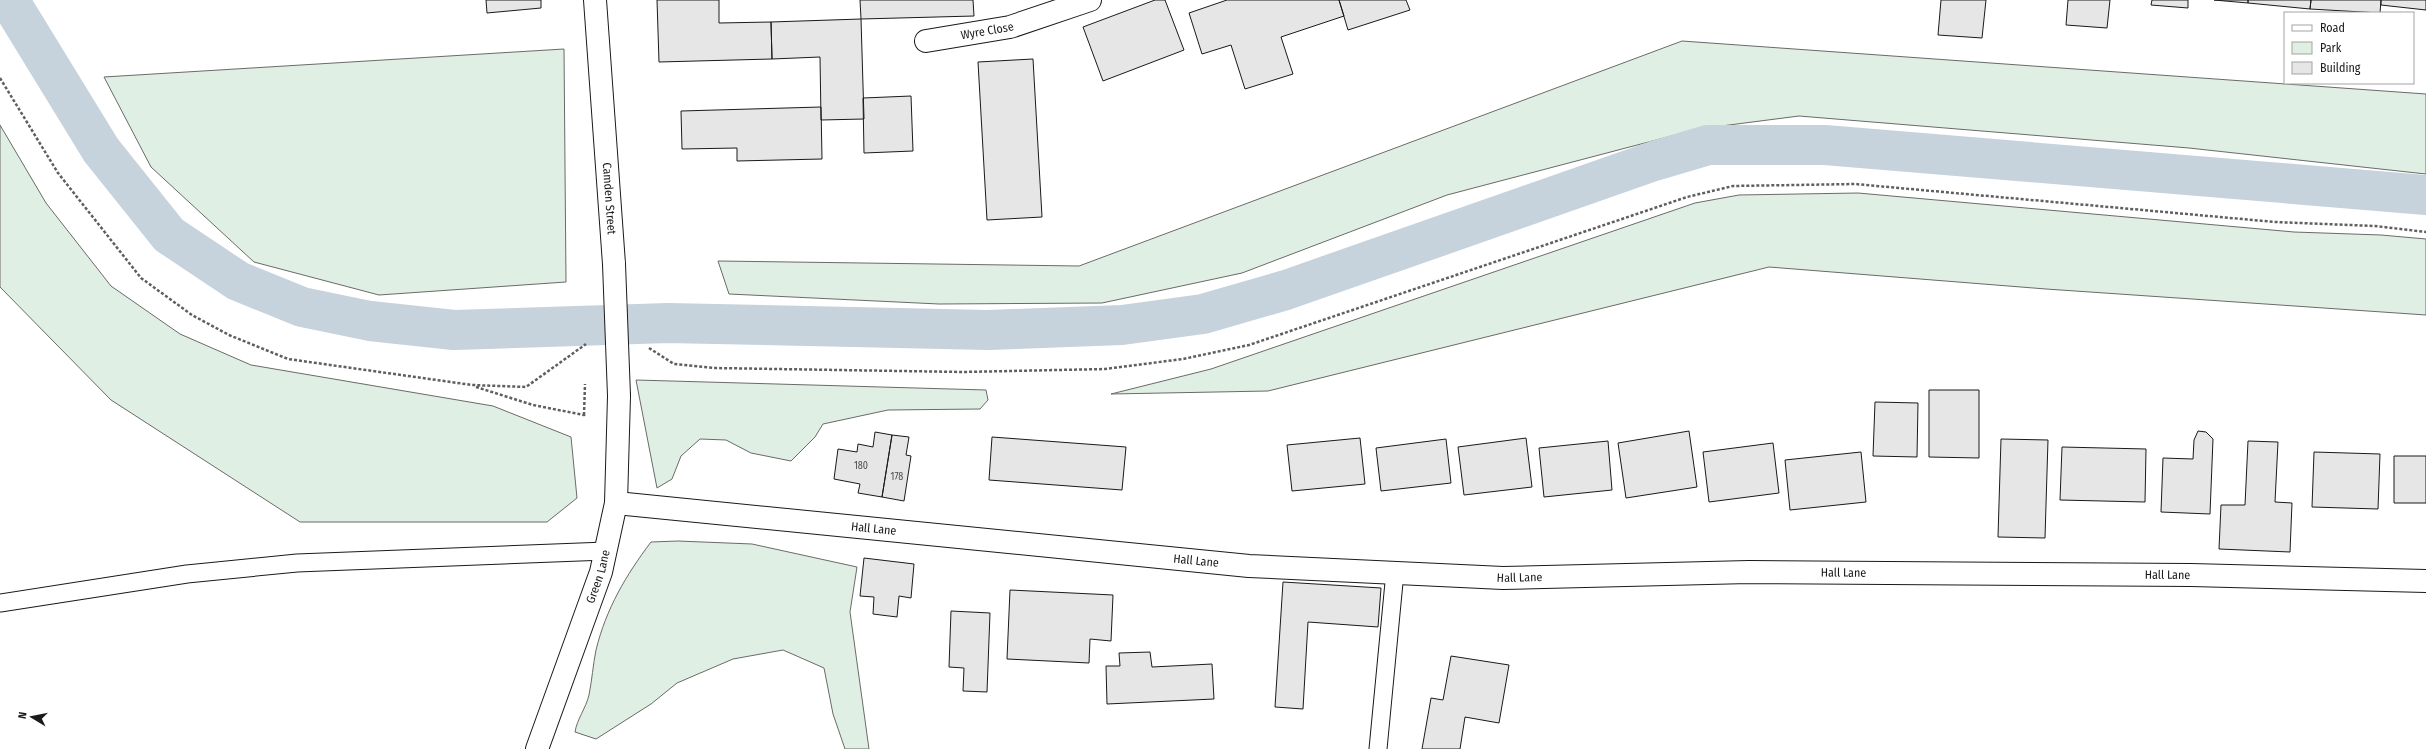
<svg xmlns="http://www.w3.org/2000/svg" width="2426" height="749" viewBox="0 0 2426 749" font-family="'Fira Sans Condensed',sans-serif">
<rect width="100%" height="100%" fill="#fff"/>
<path fill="#e0efe3" stroke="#6a6a6a" d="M1682,41L2426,94V174L2189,148L1799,116L1698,129L1447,195L1242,273L1102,303L939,304L729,294L718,261L1079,266Z
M564,49L566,282L379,295L254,262L151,167L104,77Z
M0,125L46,203L111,286L180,334L251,365L493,406L571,437L577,498L547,522H300L111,400L0,287Z
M1858,193L2294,232L2381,235L2426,239V315L2046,289L1769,267L1268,391L1111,394L1211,369L1695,203L1739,195Z
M636,380L986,390L988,400L980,409L888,410L823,424L815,437L791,461L751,453L726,440L700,439L681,456L672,479L657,488Z
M678,541L752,544L857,567L850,612L869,749H845L833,714L824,668L783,650L733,659L677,683L651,704L596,739L575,732C577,719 586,708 589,695C592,680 593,665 596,650C606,609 626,575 651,542Z"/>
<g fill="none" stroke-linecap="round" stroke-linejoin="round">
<path stroke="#c6d2dc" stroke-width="40" d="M9,0L101,150L169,235L238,281L302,307L370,321L454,330L668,323L988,330L1122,325L1203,314L1286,290L1654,161L1708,145H1825L2426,195"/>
</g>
<path fill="#e6e6e6" stroke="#1a1a1a" d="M486,0H541V8L487,13Z
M657,0H719V23L771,22L772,59L659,62Z
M860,0H973L974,16L861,19Z
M1155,0H1165L1184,50L1103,81L1083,27Z
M1227,0H1339L1344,16L1281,37L1293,74L1245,89L1231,45L1202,54L1189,13Z
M1339,0H1406L1410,10L1348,30Z
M1941,0H1986L1982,38L1938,35Z
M2068,0H2110L2107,28L2066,25Z
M2152,0H2188V8L2151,5Z
M2214,0H2248V3Z
M2248,0H2311L2310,9L2248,3Z
M2311,0H2381L2380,13L2310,9Z
M2381,0H2426V10L2381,5Z
M861,19L864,119L821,120L820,57L772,59L771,22Z
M1033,59L1042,217L987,220L978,62Z
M911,96L913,151L864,153L863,98Z
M821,107L822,159L737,161V148L682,149L681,111Z
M1929,390H1979V458L1929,457Z
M1875,402L1918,403L1917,457L1873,456Z
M1689,431L1697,487L1626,498L1618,443Z
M2198,431L2206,432L2213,439L2210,514L2161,512L2163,458L2193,459L2194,440Z
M875,432L892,435L882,497L858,493L860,484L834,479L838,449L857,452L858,444L873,447Z
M892,435L909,437L906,455L911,456L904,501L882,497Z
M992,437L1126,447L1122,490L989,480Z
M1360,438L1365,484L1292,491L1287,445Z
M1526,438L1532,487L1464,495L1458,447Z
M1446,439L1451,483L1381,491L1376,448Z
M2001,439L2048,440L2045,538L1998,537Z
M1608,441L1612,490L1544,497L1539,448Z
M2248,441L2278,442L2275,502L2292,503L2290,552L2219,549L2221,505H2245Z
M1773,443L1779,493L1709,502L1703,452Z
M2062,447L2146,449L2145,502L2060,500Z
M1861,452L1866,502L1790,510L1785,460Z
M2314,452L2380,454L2378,509L2312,507Z
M2394,456H2426V503H2394Z
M864,558L914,564L911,598L899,596L897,617L873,614L874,597L860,596Z
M1283,582L1381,588L1378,627L1308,622L1303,709L1275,707Z
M1010,590L1113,595L1111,641L1090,639L1089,663L1007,659Z
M951,611L990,613L987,692L963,691L964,668L949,667Z
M1150,652L1152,667L1212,664L1214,699L1107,704L1106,666H1120L1119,653Z
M1451,656L1509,665L1499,723L1465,717L1460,749H1422L1431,698L1443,700Z"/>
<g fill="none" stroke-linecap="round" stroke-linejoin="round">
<defs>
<path id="lane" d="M0,603L187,574L297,563L606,551
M1378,749L1395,572"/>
<g id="street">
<path id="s1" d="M595,0L614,264"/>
<path id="s2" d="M926,41L1010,27L1090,0"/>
<path id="s3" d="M616,503L1249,566L1503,578L1749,572L2191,575L2426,581"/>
<path id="s4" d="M537,749L601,572L616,503L619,396"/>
</g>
</defs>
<use href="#lane" stroke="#1a1a1a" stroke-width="19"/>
<use href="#street" stroke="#1a1a1a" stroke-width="24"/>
<path stroke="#5f5f5f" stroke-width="2.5" stroke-dasharray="3 2" stroke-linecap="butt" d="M0,78L58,173L141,278L192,315L229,335L288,359L472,385L526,387L586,344
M649,348L674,364L714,368L963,372L1105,369L1183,359L1249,345L1687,197L1733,186L1855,184L2275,222L2375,226L2426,232
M476,387L533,405L584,415L587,414
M584,415L585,384"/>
<use href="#lane" stroke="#fff" stroke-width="17"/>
<use href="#street" stroke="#fff" stroke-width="22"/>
<defs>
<path id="street-bridge" d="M614,264L619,396"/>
</defs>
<use href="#street-bridge" stroke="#1a1a1a" stroke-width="24" stroke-linecap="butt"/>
<use href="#street-bridge" stroke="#fff" stroke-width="22"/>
</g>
<g text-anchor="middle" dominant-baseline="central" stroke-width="3" stroke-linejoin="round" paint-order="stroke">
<g font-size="10" fill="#4d4d4d">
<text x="861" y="466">180</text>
<text x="897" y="477">178</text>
</g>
<g font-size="12" fill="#1a1a1a" stroke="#fff">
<text stroke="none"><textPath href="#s2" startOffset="62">Wyre Close</textPath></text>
<text stroke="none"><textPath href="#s1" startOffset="199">Camden Street</textPath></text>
<text stroke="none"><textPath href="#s3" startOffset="259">Hall Lane</textPath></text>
<text stroke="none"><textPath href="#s3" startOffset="583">Hall Lane</textPath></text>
<text stroke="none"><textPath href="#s3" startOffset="1231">Hall Lane</textPath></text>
<text stroke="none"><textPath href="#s3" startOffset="1555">Hall Lane</textPath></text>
<text stroke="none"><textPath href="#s4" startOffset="183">Green Lane</textPath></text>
<text stroke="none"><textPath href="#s3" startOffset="907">Hall Lane</textPath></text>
</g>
</g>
<rect x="2284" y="12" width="130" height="72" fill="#ffffff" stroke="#a3a3a3"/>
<rect x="2292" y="25" width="20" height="6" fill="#ffffff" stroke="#a3a3a3"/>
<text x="2320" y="32" font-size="12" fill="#1a1a1a">Road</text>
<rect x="2292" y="42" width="20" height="12" fill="#e0efe3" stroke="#a3a3a3"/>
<text x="2320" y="52" font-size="12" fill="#1a1a1a">Park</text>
<rect x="2292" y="62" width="20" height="12" fill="#e6e6e6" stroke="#a3a3a3"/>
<text x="2320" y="72" font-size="12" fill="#1a1a1a">Building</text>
<g transform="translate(32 717) rotate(280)" stroke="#ffffff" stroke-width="3" paint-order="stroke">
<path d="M0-3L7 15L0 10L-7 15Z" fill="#1a1a1a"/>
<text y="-6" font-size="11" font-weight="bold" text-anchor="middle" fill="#1a1a1a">N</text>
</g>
</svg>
